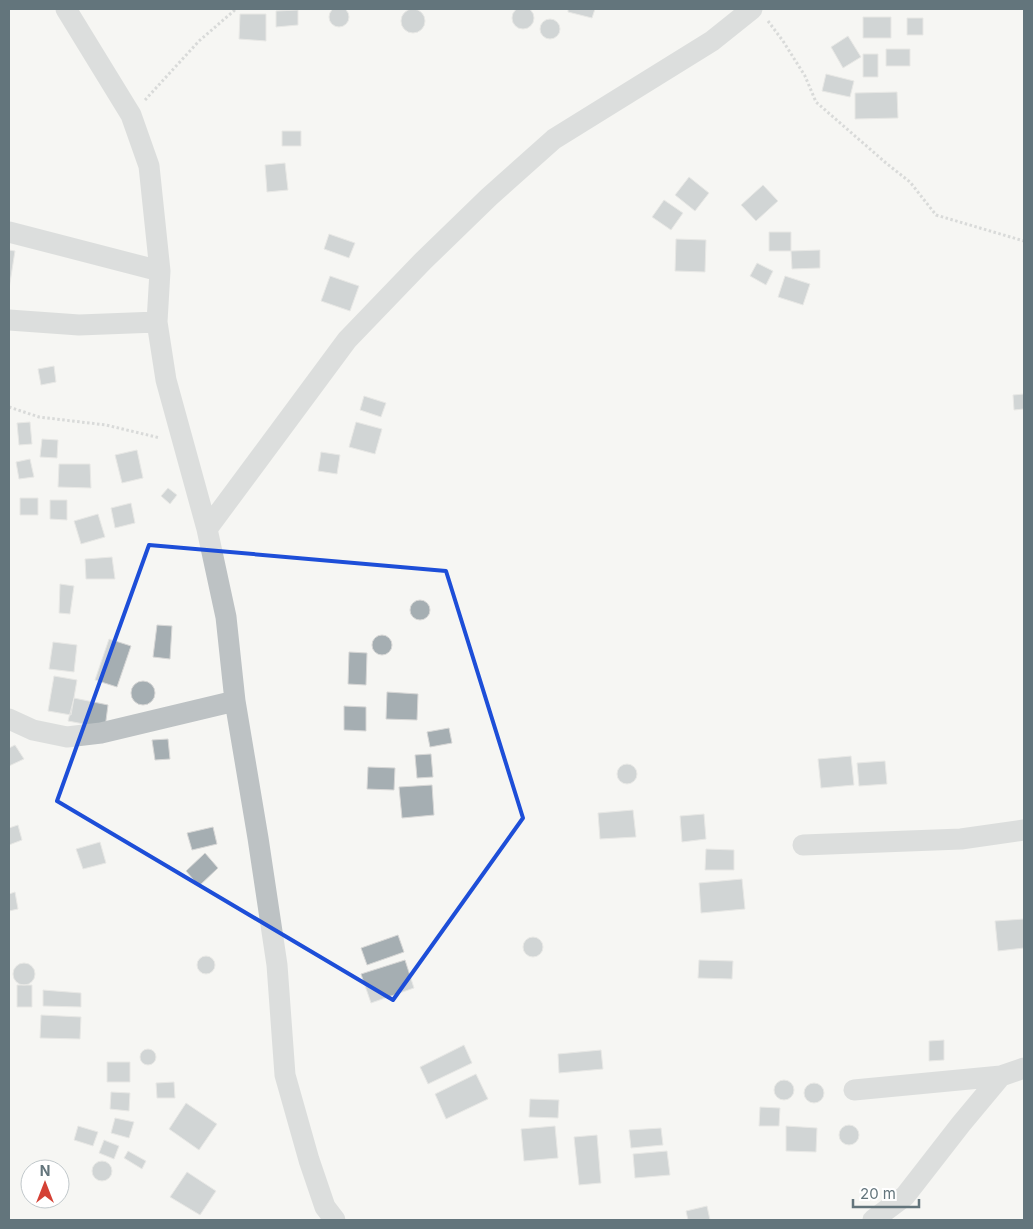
<svg xmlns="http://www.w3.org/2000/svg" width="1033" height="1229" viewBox="0 0 1033 1229" font-family="Inter,sans-serif">
<rect width="100%" height="100%" fill="#f6f6f3"/>
<path fill="#a5aeb2" stroke="#d7d7d6" d="M329 17a10 10 0 1 1 20 0a10 10 0 1 1-20 0Z
M512 18a11 11 0 1 1 22 0a11 11 0 1 1-22 0Z
M568,9H595L592,18L568,12Z
M401 21a12 12 0 1 1 24 0a12 12 0 1 1-24 0Z
M298,10V25L276,27V11Z
M240,14H266V41L239,39Z
M863,17H891V38H863Z
M907,18H923V35H907Z
M540 29a10 10 0 1 1 20 0a10 10 0 1 1-20 0Z
M848,36L861,57L843,68L831,47Z
M886,49H910V66H886Z
M863,54H878V77H863Z
M826,74L854,81L850,97L822,91Z
M897,92L898,118L855,119V93Z
M282,131H301V146H282Z
M285,163L288,190L267,192L265,165Z
M689,177L709,193L695,211L675,195Z
M763,185L778,201L756,221L741,205Z
M664,200L683,213L671,230L652,217Z
M769,232H791V251H769Z
M329,234L355,243L349,258L324,249Z
M676,239L706,240L705,272L675,271Z
M9,250L15,251L9,289Z
M820,250V268L792,269L791,251Z
M757,263L773,271L766,285L750,276Z
M330,276L359,286L350,311L321,301Z
M785,276L810,284L803,305L778,297Z
M54,366L56,382L41,385L38,369Z
M1024,394V409L1014,410L1013,395Z
M364,396L386,403L381,417L360,410Z
M30,422L32,444L19,445L17,423Z
M356,422L382,429L375,454L349,447Z
M42,439L58,440L57,458L40,457Z
M137,450L143,478L122,483L115,455Z
M321,452L340,455L337,474L318,471Z
M30,459L34,477L19,479L16,462Z
M59,464H90L91,488L58,487Z
M168,488L177,495L170,504L161,496Z
M20,498H38V515H20Z
M50,500H67V520L50,519Z
M131,503L135,523L115,528L111,508Z
M98,514L105,537L81,544L74,521Z
M112,557L115,579H86L85,559Z
M60,584L74,586L70,614L59,613Z
M410 610a10 10 0 1 1 20 0a10 10 0 1 1-20 0Z
M157,625L172,626L170,659L153,657Z
M372 645a10 10 0 1 1 20 0a10 10 0 1 1-20 0Z
M109,639L131,646L117,687L95,680Z
M53,642L77,645L74,672L49,669Z
M349,652L367,653L366,685L348,684Z
M54,676L77,680L71,715L48,711Z
M131 693a12 12 0 1 1 24 0a12 12 0 1 1-24 0Z
M387,692L418,694L417,720L386,719Z
M74,698L108,705L105,728L68,721Z
M344,706L366,707V731L344,730Z
M449,728L452,743L430,747L427,732Z
M168,739L170,759L155,760L152,740Z
M15,745L24,759L9,766V748Z
M431,754L433,777L417,778L415,755Z
M851,756L854,785L821,788L818,759Z
M885,761L887,784L859,786L857,763Z
M617 774a10 10 0 1 1 20 0a10 10 0 1 1-20 0Z
M368,767L395,768L394,790L367,789Z
M432,785L434,815L402,818L399,787Z
M633,810L636,837L600,839L598,813Z
M704,814L706,839L682,842L680,816Z
M18,825L22,840L9,845V828Z
M213,827L217,844L192,850L187,833Z
M100,842L106,863L83,869L76,849Z
M706,849L734,850V870H705Z
M205,853L218,868L199,886L186,871Z
M742,879L745,909L701,913L699,883Z
M15,892L18,909L9,911V894Z
M1024,919V948L998,951L995,921Z
M398,935L404,952L367,965L361,948Z
M523 947a10 10 0 1 1 20 0a10 10 0 1 1-20 0Z
M197 965a9 9 0 1 1 18 0a9 9 0 1 1-18 0Z
M405,960L414,988L371,1003L361,974Z
M699,960L733,961L732,979L698,978Z
M13 974a11 11 0 1 1 22 0a11 11 0 1 1-22 0Z
M17,985H32V1007H17Z
M43,990L81,993V1007L43,1006Z
M41,1015L81,1017L80,1039L40,1038Z
M944,1040V1060L929,1061V1041Z
M464,1045L472,1063L428,1084L420,1067Z
M140 1057a8 8 0 1 1 16 0a8 8 0 1 1-16 0Z
M601,1050L603,1069L559,1073L558,1054Z
M107,1062H130V1082H107Z
M476,1074L488,1099L446,1119L435,1094Z
M774 1090a10 10 0 1 1 20 0a10 10 0 1 1-20 0Z
M174,1082L175,1098H157L156,1083Z
M804 1093a10 10 0 1 1 20 0a10 10 0 1 1-20 0Z
M111,1092L130,1093L129,1111L110,1109Z
M530,1099L559,1100L558,1118L529,1117Z
M186,1103L217,1124L199,1150L169,1129Z
M760,1107L780,1108L779,1126H759Z
M115,1118L134,1122L129,1138L111,1133Z
M839 1135a10 10 0 1 1 20 0a10 10 0 1 1-20 0Z
M78,1126L98,1132L93,1146L74,1140Z
M555,1126L558,1158L524,1161L521,1129Z
M786,1126L817,1128L816,1152L786,1151Z
M661,1128L663,1145L631,1148L629,1130Z
M597,1135L601,1183L579,1185L574,1137Z
M104,1140L119,1146L114,1159L99,1153Z
M128,1151L146,1161L142,1169L124,1158Z
M667,1151L670,1175L635,1178L633,1154Z
M92 1171a10 10 0 1 1 20 0a10 10 0 1 1-20 0Z
M187,1172L216,1191L200,1215L170,1197Z
M707,1206L710,1220H688L686,1211Z"/>
<g fill="none" stroke-linecap="round" stroke-linejoin="round">
<path stroke="#b5b9bb" stroke-width="3" stroke-dasharray="2.5 2.5" stroke-linecap="butt" d="M768,21L783,41L805,76L816,102L886,163L910,182L936,215L1024,241
M145,100L199,41L236,9
M9,407L39,417L106,425L160,438"/>
<path stroke="#bdc2c4" stroke-width="21" d="M66,9L131,115L149,166L160,271L157,322L166,380L207,529L226,617L235,701L258,838L277,965L285,1075L309,1160L325,1207L335,1220
M9,232L160,271
M9,320L79,325L157,322
M207,529L347,340L423,261L489,197L554,139L712,41L752,9
M9,719L33,730L67,737L101,733L235,701
M803,845L961,839L1024,830
M854,1090L1001,1076L1024,1068
M873,1220L905,1196L961,1124L1001,1076"/>
</g>
<path d="M0 0H1033V1229H0ZM149,545L446,571L523,818L393,1000L57,801Z" fill="#f6f6f3" fill-opacity=".55" fill-rule="evenodd"/>
<path fill="none" stroke="#1d4ed8" stroke-width="4" stroke-linejoin="round" d="M149,545L446,571L523,818L393,1000L57,801Z"/>
<rect width="1033" height="1229" fill="none" stroke="#63757c" stroke-width="20"/>
<g transform="translate(45 1184)"><circle r="24" fill="#ffffff" stroke="#c1c8cb"/>
<path d="M0-4L9 19L0 12L-9 19Z" fill="#d44135"/>
<text y="-8" font-size="14" font-weight="bold" text-anchor="middle" fill="#63757c">N</text>
</g>
<path d="M853 1199v8h66v-8" fill="none" stroke="#63757c" stroke-width="2.5"/>
<text x="860" y="1199" font-size="15" fill="#63757c" stroke="#ffffff" stroke-width="4" paint-order="stroke">20 m</text>
</svg>
